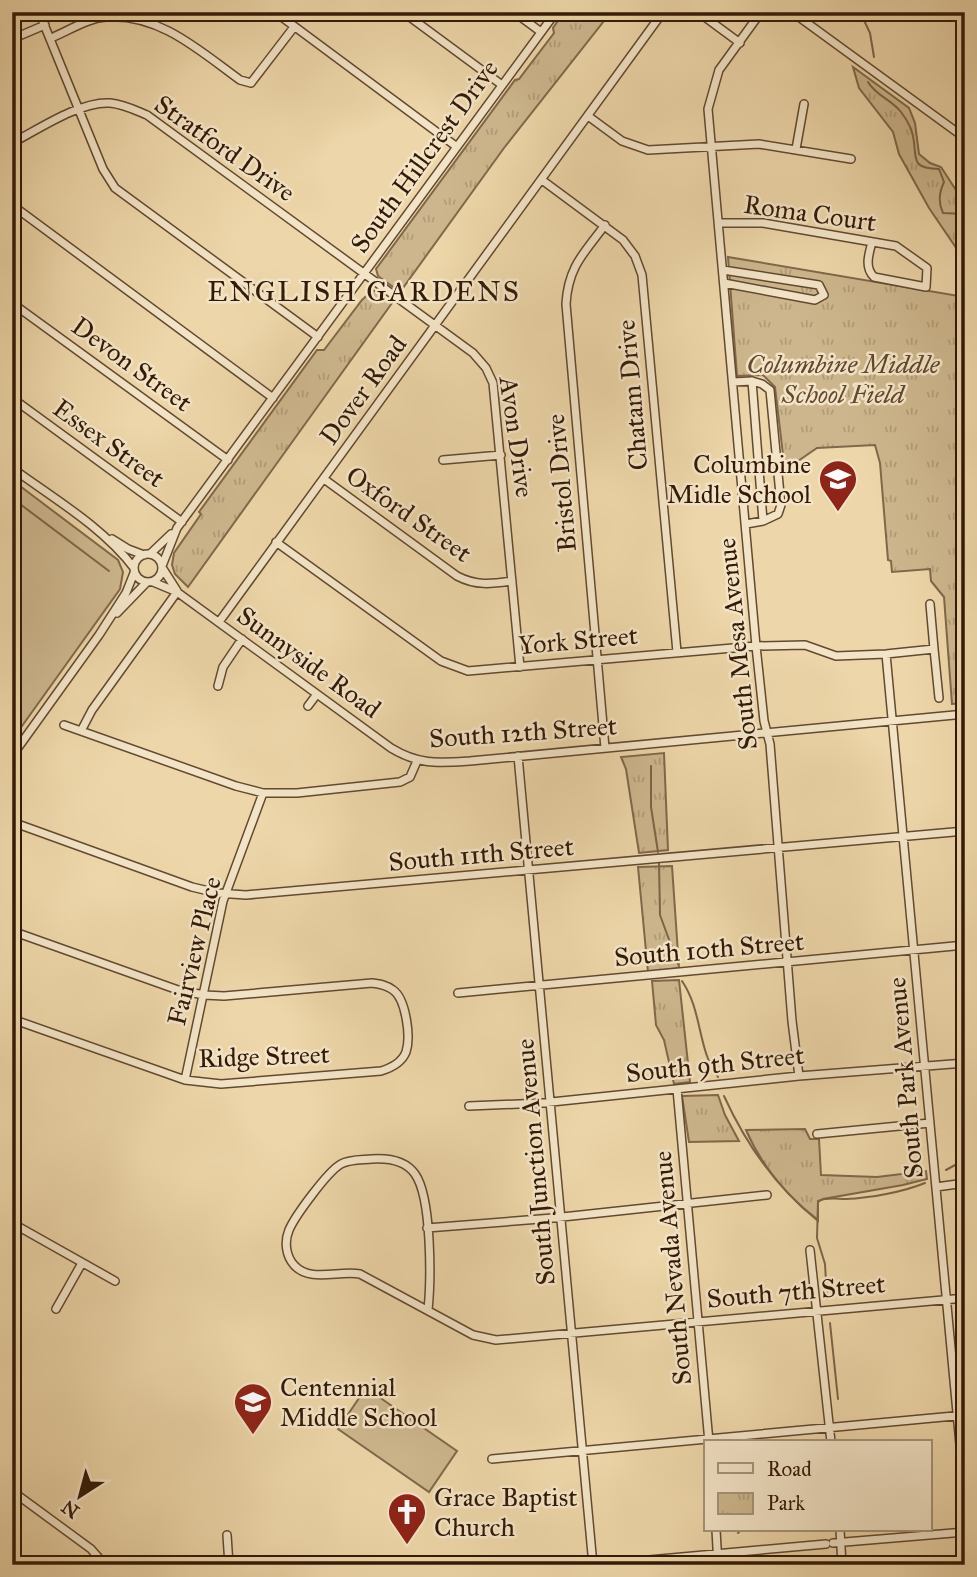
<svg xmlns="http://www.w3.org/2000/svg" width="977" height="1577" viewBox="0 0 977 1577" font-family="'IM FELL Great Primer',serif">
<defs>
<pattern id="park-tufts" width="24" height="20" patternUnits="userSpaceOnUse" patternTransform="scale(1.75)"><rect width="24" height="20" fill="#cdb68d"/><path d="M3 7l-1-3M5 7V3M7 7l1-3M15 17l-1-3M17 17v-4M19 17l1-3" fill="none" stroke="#b09c78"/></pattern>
</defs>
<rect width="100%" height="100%" fill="#edd6a9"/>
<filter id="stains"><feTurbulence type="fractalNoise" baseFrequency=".00286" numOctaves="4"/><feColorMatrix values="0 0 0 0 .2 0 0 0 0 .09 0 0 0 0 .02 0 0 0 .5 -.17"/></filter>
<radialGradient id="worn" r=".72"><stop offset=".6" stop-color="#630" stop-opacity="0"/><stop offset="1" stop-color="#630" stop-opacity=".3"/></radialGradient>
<path fill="#cdb68d" stroke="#80684a" stroke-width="2" d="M12,480L118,560L123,572L120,589L12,740Z
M366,1388L457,1451L429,1492L338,1429Z"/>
<path fill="url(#park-tufts)" stroke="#80684a" stroke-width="2" d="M564,12H611L504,148L400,292L378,276L376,269L515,80L519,79L554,33L553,28Z
M853,67L909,108L915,123L919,154L930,163L941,167L965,204V261L929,208L899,154L893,132L859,88Z
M728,257L965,297V703L952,704L944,597L931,581L930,569L892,572L891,561L888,560L880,463L875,445L817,448L798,461L784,463L775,387L763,375L737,376Z
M373,290L392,303L188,587L175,574L172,565L174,553L201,514L199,512L317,350H324L362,300Z
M664,753L668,850L639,853L626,769L621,757Z
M672,866L679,968L648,972L638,867Z
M679,980L690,1082L674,1084L664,1040L656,1025L652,981Z
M718,1095L725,1115L739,1141L689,1142L682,1096Z
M805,1129L810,1139H819L821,1175L877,1177L926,1171L927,1179L903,1185L823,1199L818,1202V1221C787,1196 762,1167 746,1130Z"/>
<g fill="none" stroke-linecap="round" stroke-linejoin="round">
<path stroke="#7d6447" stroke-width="2" d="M860,12L870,33L874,57
M868,82C876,96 891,99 901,112C908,121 913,131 914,142C916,164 915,168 939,169L944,182C939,193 938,202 943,213L965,214
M12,498L109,571
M651,766V807L658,852
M659,863L660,915L678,964
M682,981C703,1012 697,1049 718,1077
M724,1096C746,1144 776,1188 818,1220
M946,1170L957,1164L965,1154
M827,1299L825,1264L817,1238L818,1201C828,1197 836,1199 846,1199C870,1198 903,1192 925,1183
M830,1323L838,1399
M821,1440V1442
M738,1533L741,1530"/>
<defs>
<path id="minor" d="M39,12L103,169L115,188L318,337
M275,12L457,147
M403,12L502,85
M514,12L541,32
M698,12L740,43
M761,12L719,70L708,109L756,646L764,721L770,744L792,1021L799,1076
M792,12L965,138
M51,38C68,31 88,18 106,17C159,13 200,51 240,80L251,83L294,27
M12,39L45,25
M588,116L622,141L648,150L759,144L851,159
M12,143C39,129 80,101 110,103C123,104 135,110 147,115L473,353L486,368L493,383L520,667
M796,149L804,104
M542,180L623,240L635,256L642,275L677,652
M12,205L273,398
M719,223H763L896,246L927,268L926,287L874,277C864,267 869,254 872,242
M723,270L819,285L824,295L815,300L724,283
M12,303L228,460
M752,381L762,384L770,390L781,505L778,514L763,521
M733,382L752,381L763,521L746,524
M12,398L182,522
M443,460L501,455
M12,468C53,498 103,527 134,568
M324,479L457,576C476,586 491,584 512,581
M112,539L128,549L144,555
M276,542L441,661L468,671L756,646L805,645L836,656L886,654L934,649L939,698
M134 568a14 14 0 1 1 28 0a14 14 0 1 1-28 0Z
M150,554L171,534
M162,566L177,528L556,12
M163,569L177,591
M153,582L177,592L391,748C419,765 438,763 470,761L965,714
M930,604L934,649
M117,613L146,583
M219,622L663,12
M886,654L965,1498
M218,686L223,667L242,639
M308,706L317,694
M64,725L236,786L263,793H297L400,782L410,777L417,761
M81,731L92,710L177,592
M605,748L566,304C568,267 584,253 605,225
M12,756L99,635L126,593L134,573
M518,756L593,1565
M12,822L192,887L217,893L246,895L965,831
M12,931L178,990L204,995L224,996L372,983C380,984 387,985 393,990C406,999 411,1037 406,1052C402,1062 391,1068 381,1071L221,1084L185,1080L12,1019
M458,993L965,945
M185,1080L223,901L263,793
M677,1089L709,1442
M469,1106L542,1103L799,1076L965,1063
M817,1134L930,1123
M936,1187L965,1183
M12,1223L115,1281
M427,1228L553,1218L767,1195
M810,1250L831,1442
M56,1309L82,1263
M428,1310C431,1281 432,1198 415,1174C405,1160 388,1158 372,1159C362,1160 350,1159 341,1164C328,1171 295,1216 289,1230C284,1242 286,1256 294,1265C310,1283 339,1270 360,1274L473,1335L496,1340L965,1298
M492,1459L965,1415
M12,1491L91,1549L105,1565
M716,1530L718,1565
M840,1530L842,1565
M227,1535L229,1565
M833,1543L965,1532
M594,1565L826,1544"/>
</defs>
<use href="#minor" stroke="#624930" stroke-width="10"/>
<use href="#minor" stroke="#f3e4c7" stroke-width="7"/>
</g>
<defs>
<symbol id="school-pin" viewBox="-11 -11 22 30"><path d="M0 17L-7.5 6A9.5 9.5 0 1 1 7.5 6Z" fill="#8f2418" stroke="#f3e4c7"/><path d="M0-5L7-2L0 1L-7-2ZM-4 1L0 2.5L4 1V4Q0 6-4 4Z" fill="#fff"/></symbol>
<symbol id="church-pin" viewBox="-11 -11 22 30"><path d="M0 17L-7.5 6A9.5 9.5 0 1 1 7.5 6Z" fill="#8f2418" stroke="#f3e4c7"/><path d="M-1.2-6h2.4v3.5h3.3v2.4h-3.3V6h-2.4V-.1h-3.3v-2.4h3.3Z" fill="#fff"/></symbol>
</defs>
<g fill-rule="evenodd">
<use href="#school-pin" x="816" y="457" width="44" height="60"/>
<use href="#school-pin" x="231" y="1380" width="44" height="60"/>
<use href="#church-pin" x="385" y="1490" width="44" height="60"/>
</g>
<g text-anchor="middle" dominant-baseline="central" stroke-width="5" stroke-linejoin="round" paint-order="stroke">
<g font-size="26" fill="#331a07" stroke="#f3e4c7">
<text transform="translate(225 148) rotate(35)">Stratford Drive</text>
<text transform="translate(424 156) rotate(-54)">South Hillcrest Drive</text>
<text transform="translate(810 213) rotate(8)">Roma Court</text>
<text transform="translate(132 364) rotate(36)">Devon Street</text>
<text transform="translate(363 390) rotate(-54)">Dover Road</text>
<text transform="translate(632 395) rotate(-95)">Chatam Drive</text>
<text transform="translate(517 437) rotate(82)">Avon Drive</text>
<text transform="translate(109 443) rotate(36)">Essex Street</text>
<text transform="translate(561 483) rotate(-95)">Bristol Drive</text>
<text transform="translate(409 514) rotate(35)">Oxford Street</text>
<text transform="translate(578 640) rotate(-5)">York Street</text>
<text transform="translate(737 644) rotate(-96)">South Mesa Avenue</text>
<text transform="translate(309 662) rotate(36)">Sunnyside Road</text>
<text transform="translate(523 732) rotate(-4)">South 12th Street</text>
<text transform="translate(481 854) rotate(-5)">South 11th Street</text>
<text transform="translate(709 949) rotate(-5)">South 10th Street</text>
<text transform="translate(194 951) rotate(-76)">Fairview Place</text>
<text transform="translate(264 1056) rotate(-2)">Ridge Street</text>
<text transform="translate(715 1064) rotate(-6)">South 9th Street</text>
<text transform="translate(905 1078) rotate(-95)">South Park Avenue</text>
<text transform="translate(535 1162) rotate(-95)">South Junction Avenue</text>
<text transform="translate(672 1268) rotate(-95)">South Nevada Avenue</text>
<text transform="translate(796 1291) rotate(-5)">South 7th Street</text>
</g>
<g font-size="26" font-style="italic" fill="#61492f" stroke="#f3e4c7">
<text x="843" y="364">Columbine Middle<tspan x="843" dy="30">School Field</tspan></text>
</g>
<g font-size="26" fill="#331a07" stroke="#f3e4c7" text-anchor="start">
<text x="811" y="464" text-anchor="end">Columbine<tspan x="811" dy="30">Midle School</tspan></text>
<text x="280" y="1387">Centennial<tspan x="280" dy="30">Middle School</tspan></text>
<text x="434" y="1497">Grace Baptist<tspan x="434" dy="30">Church</tspan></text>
</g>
<g font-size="28" letter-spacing="2" fill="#331a07" stroke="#f3e4c7">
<text x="364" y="291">ENGLISH GARDENS</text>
</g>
</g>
<rect width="977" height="1577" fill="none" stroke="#edd6a9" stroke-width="42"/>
<rect x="14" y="14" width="949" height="1549" fill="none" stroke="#331a07" stroke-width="3.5"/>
<rect x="21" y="21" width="935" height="1535" fill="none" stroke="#331a07" stroke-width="2"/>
<rect x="704" y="1440" width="228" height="91" fill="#f3e4c7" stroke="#a6937a" stroke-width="2"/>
<rect x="718" y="1463" width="35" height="10" fill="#f3e4c7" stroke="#a6937a" stroke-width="2"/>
<text x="767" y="1476" font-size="21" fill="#331a07">Road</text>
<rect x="718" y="1493" width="35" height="21" fill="url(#park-tufts)" stroke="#a6937a" stroke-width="2"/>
<text x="767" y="1510" font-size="21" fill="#331a07">Park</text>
<g transform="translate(80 1496) rotate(216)" stroke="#f3e4c7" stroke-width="5" paint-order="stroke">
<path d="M0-5L12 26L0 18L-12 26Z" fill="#331a07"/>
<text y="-10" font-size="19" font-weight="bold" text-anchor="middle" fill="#331a07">N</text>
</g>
<rect width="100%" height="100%" filter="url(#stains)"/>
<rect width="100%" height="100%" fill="url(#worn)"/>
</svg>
